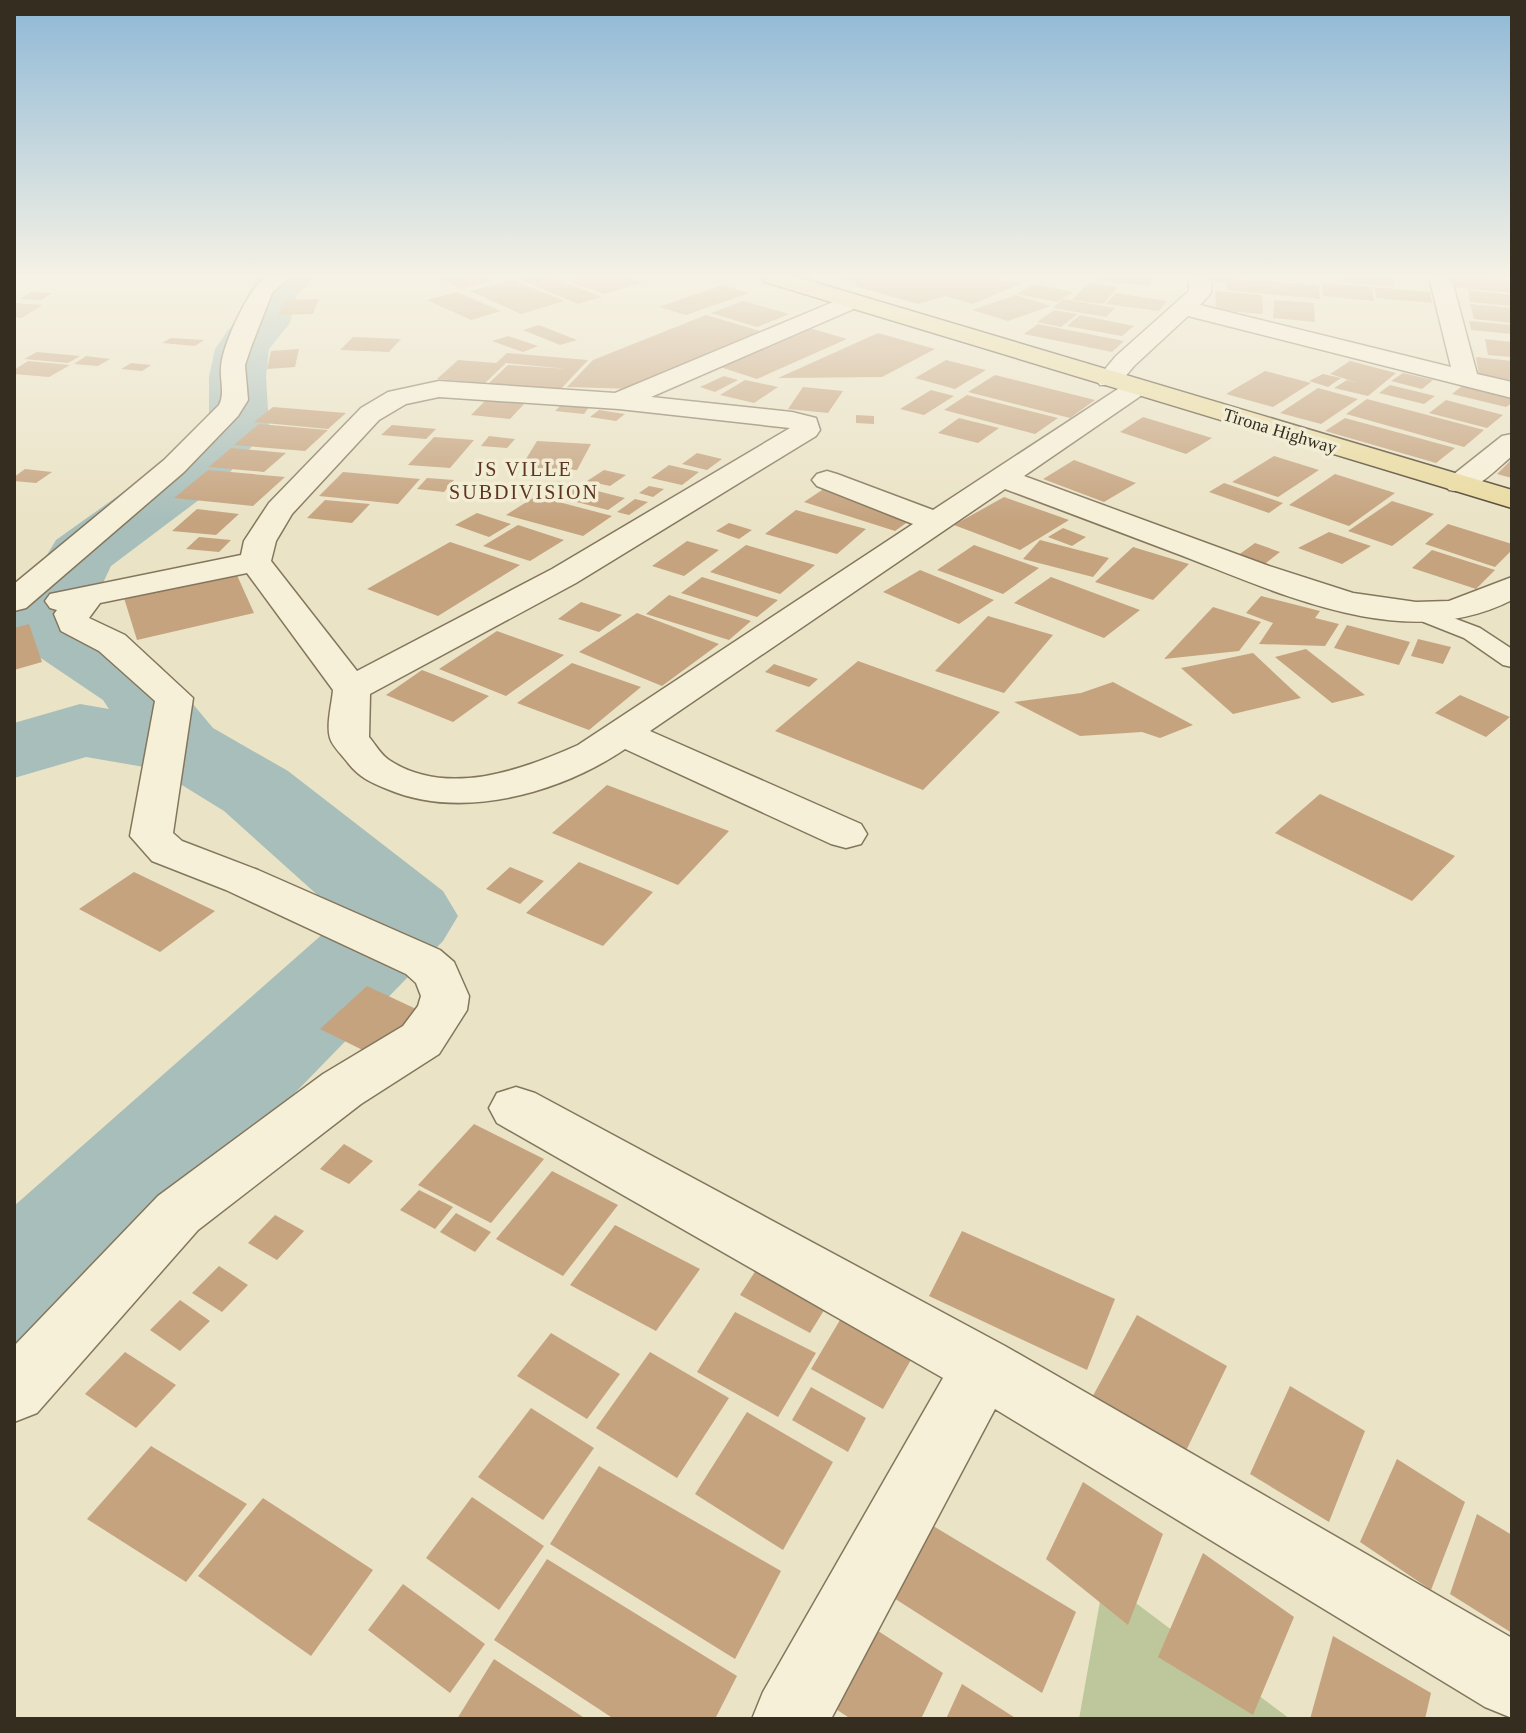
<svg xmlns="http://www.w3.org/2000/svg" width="1526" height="1733" viewBox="0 0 1526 1733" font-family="'Times New Roman',serif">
<rect width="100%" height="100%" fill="#eae3c6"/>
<path fill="#bec79b" d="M1104,1579L1290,1719H1079Z"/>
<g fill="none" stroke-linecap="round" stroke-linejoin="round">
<path fill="#a7beba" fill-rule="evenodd" d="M259,277H314L297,295L290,323L269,349L266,377L269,426L220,484L111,566L86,619L161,666L213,728L288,771L443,891L458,916L443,941L61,1333L14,1350V1206L342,917L224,811L156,769L86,757L14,778V723L80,704L109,709L103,700L17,642L14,610L56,540L174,456L209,422V377L215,349L228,330L242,317L249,292Z"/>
</g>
<path fill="#c5a37f" d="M439,277H482L491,282L459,289Z
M533,277H552L602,297L578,304L521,280Z
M584,277H628L643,282L604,294L570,282Z
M1000,277L996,279L1023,283L973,304L946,296L918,304L851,285L857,284L840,278Z
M1100,277H1150L1149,285L1099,281Z
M1204,277L1319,285L1320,299L1226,290L1227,283L1203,280Z
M1341,277H1392L1394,287L1341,282Z
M1453,277L1512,280V293L1455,287Z
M513,280L565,301L521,314L470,291Z
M1088,283L1118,287L1103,304L1072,300Z
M1321,283L1372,287L1374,301L1323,296Z
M1033,284L1073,292L1057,302L1017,294Z
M722,285L749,293L686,315L659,307Z
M1374,287L1430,292L1432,303L1376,298Z
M1468,290L1512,295V306L1470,302Z
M1215,291L1262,295L1263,314L1216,310Z
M31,292L52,293L42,300L20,299Z
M457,292L501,311L471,320L427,300Z
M1116,293L1167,301L1159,311L1106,304Z
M1016,295L1051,306L1008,321L972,310Z
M319,299L313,314L278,315L285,300Z
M1063,299L1115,308L1106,317L1053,308Z
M1274,300L1314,303L1315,322L1273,318Z
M743,301L789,314L757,327L711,313Z
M14,303L43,305L21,318L14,317Z
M1470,304L1512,308V323L1474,319Z
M1054,310L1078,314L1061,327L1037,322Z
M706,315L760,331L633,389L567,387L593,360Z
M1080,315L1134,326L1122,336L1067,326Z
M1469,321L1512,325V334L1471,330Z
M1038,324L1124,341L1112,352L1024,334Z
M539,325L577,340L560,345L523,330Z
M803,326L847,339L757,379L714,365Z
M878,333L935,349L882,377L778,378Z
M508,336L538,346L523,352L492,341Z
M353,337L401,339L389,352L340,350Z
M171,338L204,340L195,346L162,343Z
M1485,339L1512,342V357L1488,355Z
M299,349L295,367L267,369L271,351Z
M37,352L80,356L68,363L24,359Z
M507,353L588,360L560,390L489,383L508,365L567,369L506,363L485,383L437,379L458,360L496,363Z
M86,356L110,359L98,366L74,364Z
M1476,357L1512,361V380L1479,376Z
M946,360L986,370L955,389L915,378Z
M28,361L70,365L49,377L14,374V370Z
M1350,361L1396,373L1368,396L1334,388L1347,380L1358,383L1330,374Z
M131,363L151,365L142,371L121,369Z
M1265,371L1311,383L1273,407L1226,394Z
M1403,373L1433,380L1422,389L1391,381Z
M1323,374L1341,378L1328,387L1309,381Z
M995,375L1095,400L1070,418L968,392Z
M724,376L738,380L715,392L700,387Z
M745,380L778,387L754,403L720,395Z
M1390,385L1435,396L1424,404L1379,393Z
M1462,386L1512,398V403L1506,407L1452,394Z
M803,387L843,391L828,413L788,409Z
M1318,388L1358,399L1321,424L1280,413Z
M931,390L954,396L924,415L900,409Z
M967,395L1058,418L1035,434L944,410Z
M488,398L526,402L510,419L471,415Z
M1367,399L1484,430L1464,447L1346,414Z
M1446,400L1503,415L1487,428L1429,413Z
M562,404L590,406L584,414L555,411Z
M273,407L346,413L328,429L254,422Z
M599,410L625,414L616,421L590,417Z
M856,415L874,416V424L856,423Z
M1143,417L1212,438L1186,454L1120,432Z
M959,418L999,428L978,443L938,433Z
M1345,418L1455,448L1436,463L1325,431Z
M259,424L328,430L305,451L234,445Z
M392,425L436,429L426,439L381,435Z
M489,436L515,439L507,448L481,446Z
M434,437L474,440L450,468L408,465Z
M537,441L591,444L577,470L521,467Z
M231,448L286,453L264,472L209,467Z
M697,453L722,459L707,470L682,464Z
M1274,456L1319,470L1278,497L1232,482Z
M1512,459V478L1497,474Z
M1074,460L1136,483L1104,502L1043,479Z
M669,465L699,472L682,485L651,478Z
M25,469L52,472L36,483L14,481V477Z
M208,470L285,477L253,506L174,498Z
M604,470L626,475L610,486L587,481Z
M343,472L420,479L398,504L319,496Z
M1335,474L1395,493L1349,526L1289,505Z
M427,478L454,480L444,492L417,489Z
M558,481L625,498L608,510L541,493Z
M1224,483L1283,503L1269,513L1209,492Z
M649,486L664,489L653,497L639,493Z
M825,488L916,516L895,531L804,502Z
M536,496L612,516L583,536L506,515Z
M1004,497L1069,520L1020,550L954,525Z
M635,499L648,502L629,515L617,512Z
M325,500L370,504L352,523L307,518Z
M1392,501L1434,514L1392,546L1348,531Z
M197,509L239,514L216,535L172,531Z
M796,510L866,529L837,554L765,534Z
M477,513L511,524L489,537L455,525Z
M729,523L752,530L739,539L716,531Z
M1448,524L1512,544V550L1495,567L1425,544Z
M518,525L564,540L530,561L483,546Z
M1063,528L1086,537L1072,546L1048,537Z
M1329,532L1371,546L1342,564L1298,548Z
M199,537L231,540L219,552L186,549Z
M1040,540L1109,558L1093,577L1023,559Z
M687,541L719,550L684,576L652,566Z
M450,542L520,565L438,616L367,589Z
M1255,543L1280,552L1262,566L1237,556Z
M746,545L815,565L780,594L710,572Z
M974,545L1039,568L1003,594L937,570Z
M1133,547L1189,564L1153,600L1095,582Z
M1432,550L1495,570L1476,589L1412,568Z
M920,570L994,600L959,624L883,592Z
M236,573L254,613L137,640L124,598Z
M702,577L778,600L757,617L681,593Z
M1051,577L1140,610L1104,638L1014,603Z
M669,595L751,621L729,640L646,614Z
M1261,596L1320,611L1315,618L1339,624L1325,646L1259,644L1273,623L1246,613Z
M581,602L622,615L599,632L558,619Z
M1213,607L1261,622L1239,651L1164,659Z
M637,613L719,644L662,686L579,652Z
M988,616L1053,635L1004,693L935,671Z
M29,624L42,662L14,670V628Z
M1347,625L1410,642L1399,665L1334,648Z
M497,631L564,655L506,696L439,669Z
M1418,639L1451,647L1443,664L1411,656Z
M1306,649L1365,695L1332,703L1275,657Z
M1253,653L1301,698L1233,714L1181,668Z
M858,661L1000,712L923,790L775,731Z
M572,663L641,687L589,730L517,703Z
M774,664L818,679L809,687L765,672Z
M422,670L489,696L453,722L386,695Z
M1113,682L1193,725L1160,738L1142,732L1080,736L1014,702L1081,693Z
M1460,695L1510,717L1486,737L1435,713Z
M607,785L729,831L678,885L552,833Z
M1320,794L1455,856L1412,901L1275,833Z
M579,862L653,892L603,946L526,913Z
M510,867L544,881L520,904L486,889Z
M134,872L215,911L160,952L79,909Z
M367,986L431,1016L385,1061L320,1029Z
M474,1124L544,1159L491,1223L418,1185Z
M344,1144L373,1161L349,1184L320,1169Z
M552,1171L618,1205L563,1276L496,1239Z
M419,1190L453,1207L435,1229L400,1210Z
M456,1213L491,1232L475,1252L440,1232Z
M275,1215L304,1231L277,1260L248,1243Z
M615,1225L700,1269L656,1331L570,1285Z
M962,1231L1115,1299L1087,1370L929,1296Z
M219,1266L248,1285L222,1312L192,1293Z
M756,1270L826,1307L810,1333L740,1295Z
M180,1300L210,1321L180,1351L150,1330Z
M735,1312L816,1353L778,1417L697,1372Z
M1137,1315L1227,1366L1182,1459L1089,1403Z
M840,1320L912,1358L883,1409L811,1369Z
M551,1333L620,1374L587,1419L517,1376Z
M125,1352L176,1385L136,1428L85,1394Z
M650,1352L729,1398L677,1478L596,1428Z
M1290,1386L1365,1431L1329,1522L1250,1474Z
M811,1387L866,1418L848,1452L792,1420Z
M531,1408L594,1448L543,1520L478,1477Z
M747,1412L833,1462L783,1550L695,1494Z
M151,1446L247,1504L186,1582L87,1519Z
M1397,1459L1465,1502L1431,1590L1360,1542Z
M599,1466L781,1571L735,1659L550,1544Z
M1083,1482L1163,1534L1128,1625L1046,1559Z
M472,1497L544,1546L499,1610L426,1558Z
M263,1498L373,1570L311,1656L198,1576Z
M910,1512L1076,1612L1042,1693L872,1584Z
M1477,1514L1512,1535V1633L1450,1594Z
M1203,1553L1294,1617L1253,1715L1158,1657Z
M547,1559L737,1676L715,1719H614L494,1640Z
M403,1584L485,1644L450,1693L368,1630Z
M872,1627L943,1673L921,1719H851L831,1706Z
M1333,1636L1431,1693L1425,1719H1310Z
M494,1659L586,1719H457Z
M962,1684L1017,1719H946Z"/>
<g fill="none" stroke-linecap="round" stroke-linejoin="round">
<defs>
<path id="service" d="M1419,605L1480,628L1512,649V667L1503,665L1464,638L1411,617L1407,612L1411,607Z"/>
<path id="minor" d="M265,277H290L272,293L251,347L245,365L248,400L238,416L184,472L26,608L14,611V584L164,460L219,405C225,394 220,380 221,368C222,345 248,290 265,277Z
M1189,277H1211V293L1200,305L1451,367L1429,277H1451L1477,374L1512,382V398L1188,316L1134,366L1118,385H1100L1096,380L1116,356L1189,291Z
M850,295L861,302L858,307L651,397L792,412L816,418L820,430L816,436L576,583L370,694L369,737C375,744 381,755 389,760C447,798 522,770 578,745L913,524L817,486L812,480L817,474L827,471L837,474L933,510L1127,383H1145L1149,388L1145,393L1024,476L1269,566L1353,593L1416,602L1449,601L1512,577V600C1406,654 1284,595 1183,556C1124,534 1065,511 1005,489L650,731L861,824L867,834L861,844L846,848L831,844L625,749C560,793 462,821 387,789C370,782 359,777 348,763C343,756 332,746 330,738C326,725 332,703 333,690L247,573L100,603L89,618L125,635L193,698L173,833L182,841L258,870L440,950L454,962L469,996L467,1010L439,1054L361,1104L198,1230L37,1413L14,1422V1346L158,1196L323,1074L403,1026L418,1006L421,996L416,983L406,974L226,890L152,861L130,836L155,701L99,651L61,631L54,614L57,610L50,608L45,601L50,594L241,555L244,541L269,503L361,408L388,392L439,381L615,393ZM439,397L619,409L790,428L552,569L357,671L271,561L276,541L292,514L379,420L406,404Z
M1512,434V456C1494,471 1473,496 1449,490L1444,484L1449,478L1502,436Z
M516,1087L535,1093L1005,1346L1512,1638V1718L1485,1707L995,1409L831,1719H752L763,1692L943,1378L497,1123L489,1108L497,1093Z"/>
<path id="primary" d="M762,277H797L1512,490V508L765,282Z"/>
</defs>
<use href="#service" stroke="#84765d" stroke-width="3"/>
<use href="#minor" stroke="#84765d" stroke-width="3"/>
<use href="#primary" stroke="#524431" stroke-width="3"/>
<use href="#service" fill="#f6f0d9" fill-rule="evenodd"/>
<use href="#minor" fill="#f6f0d9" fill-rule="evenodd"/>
<use href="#primary" fill="#eadba1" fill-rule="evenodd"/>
</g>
<linearGradient id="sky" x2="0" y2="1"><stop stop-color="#8eb8d6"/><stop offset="0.53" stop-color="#f6f2e5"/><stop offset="1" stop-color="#f6f2e5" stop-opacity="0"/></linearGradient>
<rect width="1526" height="520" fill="url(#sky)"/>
<g text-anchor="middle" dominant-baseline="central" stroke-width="7" stroke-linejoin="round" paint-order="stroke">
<g font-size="18" fill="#352d20" stroke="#f2edd5">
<text transform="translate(1280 431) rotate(17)">Tirona Highway</text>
</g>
<g font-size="20" letter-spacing="2" fill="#5e3523" stroke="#f2edd5">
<text x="524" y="469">JS VILLE<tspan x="524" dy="23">SUBDIVISION</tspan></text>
</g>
</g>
<rect width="1526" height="1733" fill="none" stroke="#352d20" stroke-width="32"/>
</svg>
